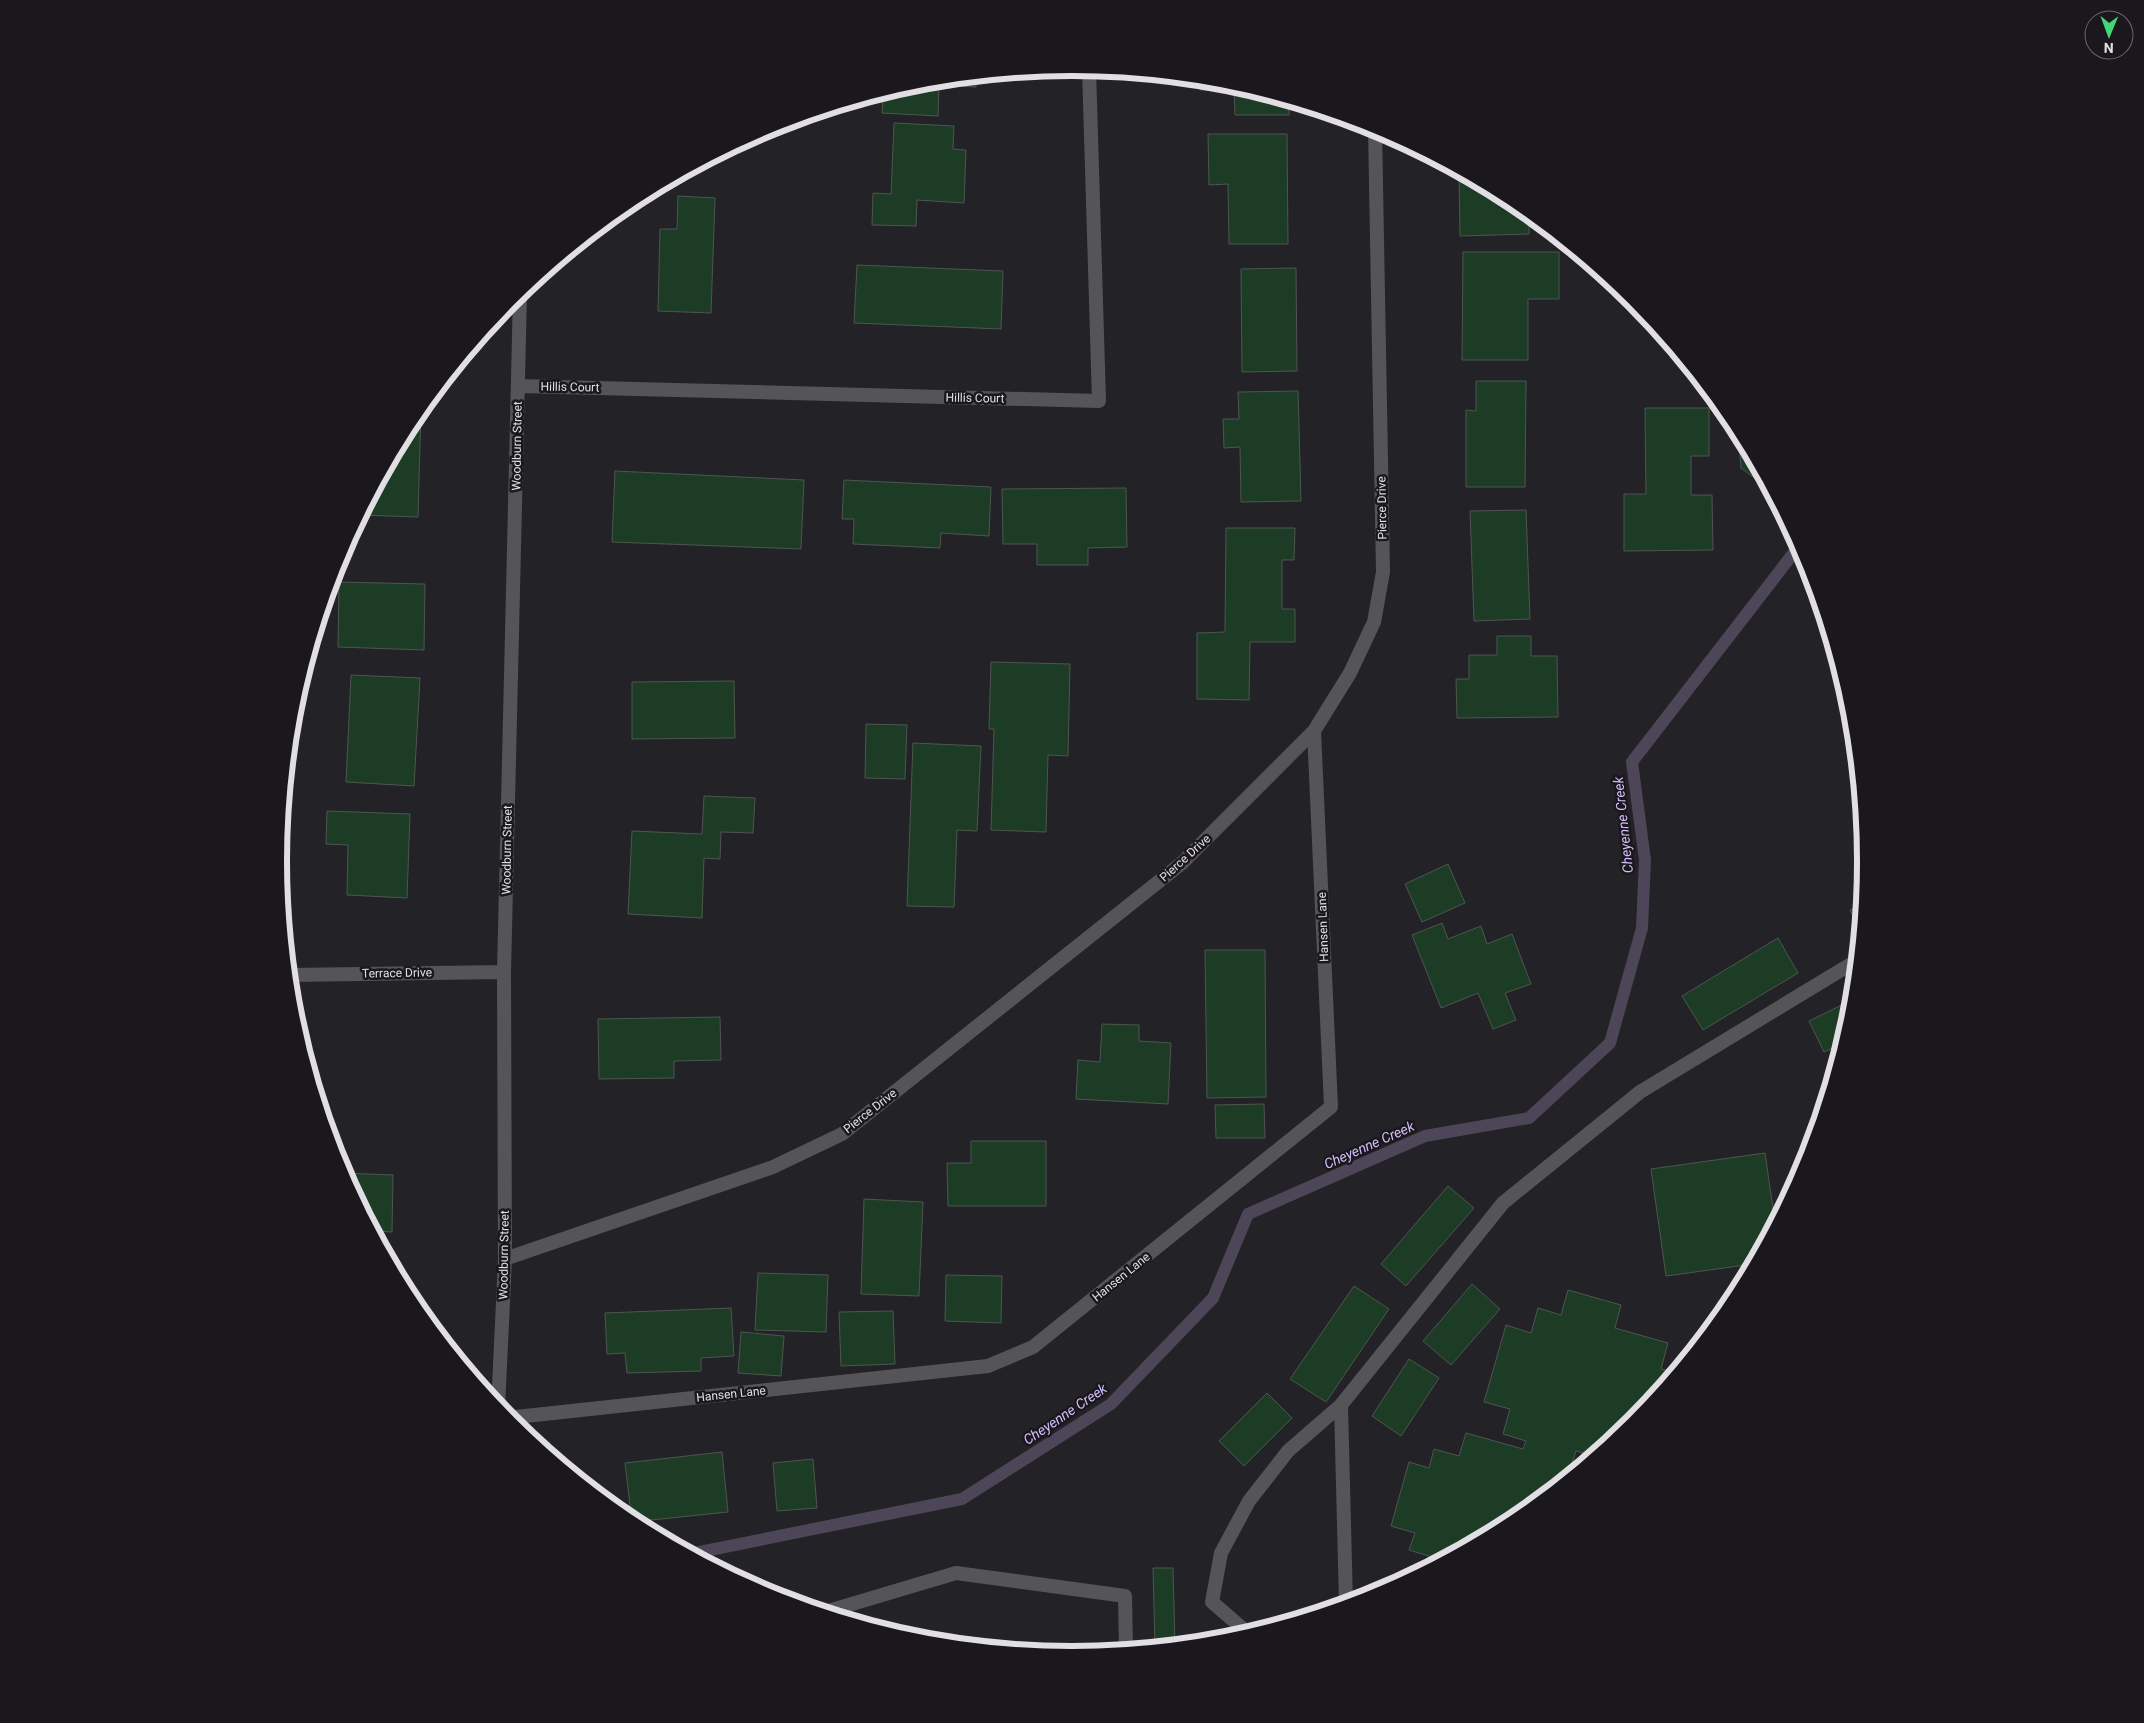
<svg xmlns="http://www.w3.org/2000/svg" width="2144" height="1723" viewBox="0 0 2144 1723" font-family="Roboto,sans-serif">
<rect width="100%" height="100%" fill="#232227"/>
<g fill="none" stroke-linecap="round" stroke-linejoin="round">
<path stroke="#4d4658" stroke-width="12" d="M690,1554L962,1499L1111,1404L1213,1298L1248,1214L1425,1136L1529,1118L1610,1043L1642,928L1645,860L1632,762L1799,546"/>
</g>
<path fill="#1d3c26" stroke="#4f5550" d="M976,77V87L939,85L938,116L882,113L883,93L917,83Z
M1199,80L1227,83L1289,102V115H1235L1234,90H1200Z
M894,123L954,126L953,149L966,150L964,203L917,200L916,226L872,225L873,193L891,194Z
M763,131V141L745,140Z
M1208,134H1287L1288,244H1229L1228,184L1209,185Z
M1459,172L1513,201L1529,214V234L1460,236Z
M678,196L715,198L711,313L658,311L660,229H677Z
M1463,252H1559V299H1528V360H1462Z
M857,265L1003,271L1001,329L854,323Z
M1296,268L1297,371L1242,372L1241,269Z
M1476,381H1526L1525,487H1466V410L1476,411Z
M1298,391L1301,501L1241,502L1240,447L1224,448L1223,419H1239L1238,392Z
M1645,408H1709V456H1691V495H1712L1713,550L1624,551V494H1646Z
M421,409L418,517L361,515L412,420Z
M1738,430L1769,489L1741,468Z
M615,471L804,480L801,549L612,542Z
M844,480L991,487L989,536L941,533L940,548L853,544L854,519H842Z
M1126,488L1127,547L1088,548V565H1037V544H1003L1002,489Z
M1526,510L1530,619L1474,621L1470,511Z
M1226,528H1295L1294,560H1282V609H1295V642H1250L1249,700L1197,699V633L1225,632Z
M339,582L425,584L424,650L338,647Z
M1497,636H1531V656H1557L1558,717L1457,718L1456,679H1469V655H1497Z
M991,662L1070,664L1068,756L1048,755L1046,832L991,830L994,729H989Z
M351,675L420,678L414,786L346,782Z
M734,681L735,738L632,739V682Z
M866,724L907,725L905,779L865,778Z
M913,743L981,746L977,831L957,830L954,907L907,906Z
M704,796L755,798L753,833L721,832L720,859L704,858L702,918L628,914L632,831L702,834Z
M327,811L410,814L407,898L347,895L348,845L326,844Z
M1448,864L1465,903L1422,922L1405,884Z
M1862,905L1859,930L1850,910Z
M1442,923L1448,939L1481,926L1487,944L1512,934L1531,984L1505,993L1516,1020L1493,1029L1478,993L1441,1008L1412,935Z
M1778,938L1798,973L1703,1030L1682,996Z
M1205,950H1265L1266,1097L1207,1098Z
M1852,1000L1851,1017L1843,1043L1824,1052L1809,1021Z
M720,1017L721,1060L674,1061V1078L599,1079L598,1019Z
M1102,1024L1139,1025V1041L1171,1043L1168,1104L1076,1099L1078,1060L1100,1062Z
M1264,1104L1265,1138H1216L1215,1105Z
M971,1141H1046V1206H948L947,1163H971Z
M1765,1153L1775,1222L1753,1264L1666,1276L1651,1169Z
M343,1173L393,1175L392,1232L373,1231Z
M1448,1186L1474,1208L1406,1286L1381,1264Z
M864,1199L923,1202L919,1296L861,1294Z
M758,1273L828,1275L826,1332L755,1330Z
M946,1275L1002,1276L1001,1323L945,1321Z
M1472,1284L1500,1309L1451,1365L1423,1341Z
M1354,1286L1389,1309L1326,1402L1290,1379Z
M1568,1290L1621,1305L1615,1328L1668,1343L1661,1369L1666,1370L1661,1385L1664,1386L1633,1423L1594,1456L1576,1451L1571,1466L1579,1468L1513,1522L1442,1560L1409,1550L1415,1533L1391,1526L1409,1462L1429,1468L1434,1449L1459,1456L1466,1433L1523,1449L1526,1441L1503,1434L1510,1409L1484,1402L1506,1325L1531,1333L1538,1308L1561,1315Z
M731,1308L734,1356L701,1358V1371L627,1373L625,1353L607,1354L605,1313Z
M893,1311L895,1364L841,1366L839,1312Z
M741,1332L784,1336L781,1376L738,1373Z
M1409,1359L1439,1378L1401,1436L1372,1416Z
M1267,1393L1292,1418L1244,1466L1219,1441Z
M722,1452L728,1512L632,1522L625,1463Z
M813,1459L817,1508L777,1511L773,1463Z
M1153,1568H1173L1175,1645L1155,1647Z"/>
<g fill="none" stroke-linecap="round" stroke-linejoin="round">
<path stroke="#555457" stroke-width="14" d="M825,1612L956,1573L1125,1596L1126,1650"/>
<path stroke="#555457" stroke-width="14" d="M518,386L1099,401L1089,69
M289,975L504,972
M505,1259L773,1167L842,1134L1182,863L1314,731L1350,673L1374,622L1383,572L1375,128
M498,1408L505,1259L504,972L520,293
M507,1418L988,1366L1033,1347L1331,1107L1314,731
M1346,1604L1341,1405L1503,1203L1640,1092L1856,961
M1249,1634L1212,1602L1221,1553L1249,1501L1288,1451L1341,1405"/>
</g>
<g text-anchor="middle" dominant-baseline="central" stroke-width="5" stroke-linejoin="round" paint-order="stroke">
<g font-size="12" fill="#e1dfe3" stroke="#1a181d">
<text transform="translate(570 387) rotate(1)">Hillis Court</text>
<text transform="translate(975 398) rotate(1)">Hillis Court</text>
<text transform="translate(517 446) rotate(-89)">Woodburn Street</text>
<text transform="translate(1382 508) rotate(-91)">Pierce Drive</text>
<text transform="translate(507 850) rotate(-89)">Woodburn Street</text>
<text transform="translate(1185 858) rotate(-42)">Pierce Drive</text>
<text transform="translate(1323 927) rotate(-92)">Hansen Lane</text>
<text transform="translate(397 973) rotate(-1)">Terrace Drive</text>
<text transform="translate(870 1111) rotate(-38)">Pierce Drive</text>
<text transform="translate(504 1255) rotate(-89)">Woodburn Street</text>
<text transform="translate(1121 1277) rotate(-39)">Hansen Lane</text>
<text transform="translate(731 1394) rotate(-6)">Hansen Lane</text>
</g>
<g font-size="14" font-style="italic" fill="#d3befa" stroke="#1a181d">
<text transform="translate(1623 825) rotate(-96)">Cheyenne Creek</text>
<text transform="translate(1369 1145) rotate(-24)">Cheyenne Creek</text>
<text transform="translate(1065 1414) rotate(-34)">Cheyenne Creek</text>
</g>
</g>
<path d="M0 0H2144V1723H0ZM287 861a785 785 0 1 1 1570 0a785 785 0 1 1-1570 0Z" fill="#1a181d" fill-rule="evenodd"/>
<path fill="none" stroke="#e1dfe3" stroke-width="6" d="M287 861a785 785 0 1 1 1570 0a785 785 0 1 1-1570 0Z"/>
<g transform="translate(2109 35) rotate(181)"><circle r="24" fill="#1a181d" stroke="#6a686c"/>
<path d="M0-4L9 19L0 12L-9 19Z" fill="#44d77a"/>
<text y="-8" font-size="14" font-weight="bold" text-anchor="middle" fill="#e1dfe3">N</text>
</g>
</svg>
